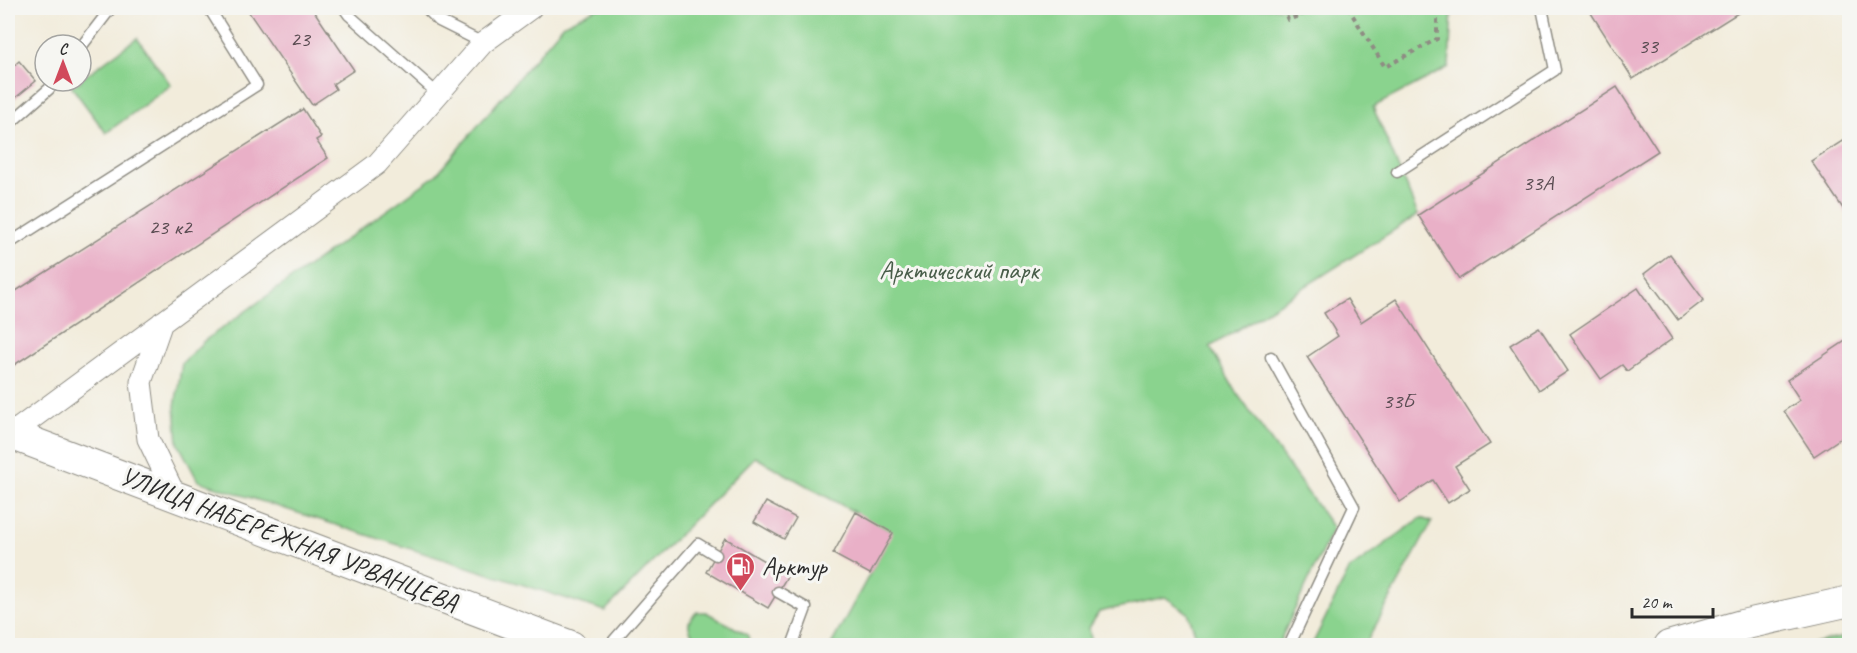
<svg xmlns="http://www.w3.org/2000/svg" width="1857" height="653" viewBox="0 0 1857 653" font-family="Caveat,sans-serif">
<rect width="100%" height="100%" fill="#f6f6f2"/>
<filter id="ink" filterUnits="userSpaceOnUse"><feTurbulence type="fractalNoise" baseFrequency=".0167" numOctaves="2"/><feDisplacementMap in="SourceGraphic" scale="12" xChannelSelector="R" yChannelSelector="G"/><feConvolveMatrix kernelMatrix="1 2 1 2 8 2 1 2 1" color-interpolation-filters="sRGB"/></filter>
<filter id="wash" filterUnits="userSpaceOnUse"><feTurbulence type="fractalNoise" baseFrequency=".008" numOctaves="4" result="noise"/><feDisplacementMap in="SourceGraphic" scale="24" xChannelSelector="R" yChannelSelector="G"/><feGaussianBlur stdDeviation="1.35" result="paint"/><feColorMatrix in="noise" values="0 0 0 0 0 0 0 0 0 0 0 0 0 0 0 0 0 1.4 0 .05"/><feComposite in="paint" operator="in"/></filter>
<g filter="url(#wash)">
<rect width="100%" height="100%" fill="#f2ecdb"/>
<path fill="#8ad38e" stroke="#5a7f5c" stroke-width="1.5" d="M597,8H1452L1449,67L1373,107L1418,215L1210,347L1236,392L1333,528L1278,645H1199L1188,613L1165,597L1099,612L1089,628L1092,645H831L892,533L755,457L605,611L198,481L178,443L175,406L182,363L204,341L436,175L564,24Z
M137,38L171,85L106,133L71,86L81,81V79Z
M1421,518L1432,522L1365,645H1312L1349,570Z
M697,612H706L744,633L748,636L750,645H713L693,635C686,626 688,619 697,612Z
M1849,636V645H1806Z"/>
<g id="blocks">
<path fill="#e9b0c7" d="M246,8H312L354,70L333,84L336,89L312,105Z
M1600,8H1746L1633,79L1591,13Z
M19,61L36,81L8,104V71Z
M1617,87L1658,151L1459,279L1418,215Z
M303,109L321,137L316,140L328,158L8,369V296Z
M1850,136V219L1811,161Z
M1670,254L1704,300L1678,320L1644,274Z
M1638,288L1672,339L1627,371L1622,365L1601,379L1570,334Z
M1347,299L1361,322L1396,299L1490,444L1455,466L1470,489L1448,503L1433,480L1400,502L1307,357L1338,336L1324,313Z
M1539,327L1568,371L1539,390L1510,345Z
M1850,338V432L1814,456L1784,411L1800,400L1787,380Z
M766,502L796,518L784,539L754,522Z
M856,512L893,533L870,574L833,554Z
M725,538L788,575L768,608L706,572Z"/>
</g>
</g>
<g filter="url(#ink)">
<use href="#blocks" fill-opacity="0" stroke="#8e8c83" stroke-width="1.5"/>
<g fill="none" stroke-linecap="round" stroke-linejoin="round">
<defs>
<path id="lane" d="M344,8L349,15L438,94
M426,8L439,21L483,43
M81,47L111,8
M8,125L49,89L55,81
M1397,172L1555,70L1542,8
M8,244L257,85L209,8
M1271,357L1354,507L1289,646
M778,592L806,608L792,646
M609,646L698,544L716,555"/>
<path id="street" d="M162,322L141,382L148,439L175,495
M11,434L377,164L483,43L531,8"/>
<path id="secondary" d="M8,433L571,646
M1669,646L1742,625L1850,601"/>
</defs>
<use href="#lane" stroke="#8e8c83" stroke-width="13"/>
<use href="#street" stroke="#8e8c83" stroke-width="23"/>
<use href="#secondary" stroke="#8e8c83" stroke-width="32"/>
<path stroke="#8e8c83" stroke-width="4" stroke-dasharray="4.5 4.5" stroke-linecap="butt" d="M1283,8L1288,20L1319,8
M1348,8L1385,67L1437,39V8"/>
<use href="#lane" stroke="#fff" stroke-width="10"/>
<use href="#street" stroke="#fff" stroke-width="21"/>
<use href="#secondary" stroke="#fff" stroke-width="30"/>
</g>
</g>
<defs>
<symbol id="fuel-pin" viewBox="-11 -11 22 30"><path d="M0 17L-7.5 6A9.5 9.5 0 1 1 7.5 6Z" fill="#d1495b" stroke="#f6f6f2"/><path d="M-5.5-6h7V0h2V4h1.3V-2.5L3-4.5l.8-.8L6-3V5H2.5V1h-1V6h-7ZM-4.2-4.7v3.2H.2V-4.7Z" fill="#fff"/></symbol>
</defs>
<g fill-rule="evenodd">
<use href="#fuel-pin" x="724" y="550" width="33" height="45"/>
</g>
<g text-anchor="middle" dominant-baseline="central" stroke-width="6" stroke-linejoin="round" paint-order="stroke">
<g font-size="22" fill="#5a4c52">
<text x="300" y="39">23</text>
<text x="1648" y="46">33</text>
<text x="1538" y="183">33А</text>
<text x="170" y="227">23 к2</text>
<text x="1398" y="401">33Б</text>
</g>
<g font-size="26" fill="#485d49" stroke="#f6f6f2">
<text x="959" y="270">Арктический парк</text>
</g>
<g font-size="26" fill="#2b2b2b" stroke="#f6f6f2">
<text transform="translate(289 539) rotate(21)">УЛИЦА НАБЕРЕЖНАЯ УРВАНЦЕВА</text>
</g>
<g font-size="26" fill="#2b2b2b" stroke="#f6f6f2" text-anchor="start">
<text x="762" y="566">Арктур</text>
</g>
</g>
<rect width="1857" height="653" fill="none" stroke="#f6f6f2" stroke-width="30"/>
<g transform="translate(63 63)"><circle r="28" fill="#f6f6f2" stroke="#a5a5a2" stroke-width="1.5"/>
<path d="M0-4.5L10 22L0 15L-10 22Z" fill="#d1495b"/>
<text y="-9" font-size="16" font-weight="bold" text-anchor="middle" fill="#2b2b2b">С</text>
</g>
<path d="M1632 608v9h81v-9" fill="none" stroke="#2b2b2b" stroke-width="3"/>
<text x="1641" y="608" font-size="18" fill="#2b2b2b" stroke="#f6f6f2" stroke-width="4.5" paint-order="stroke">20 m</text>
</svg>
